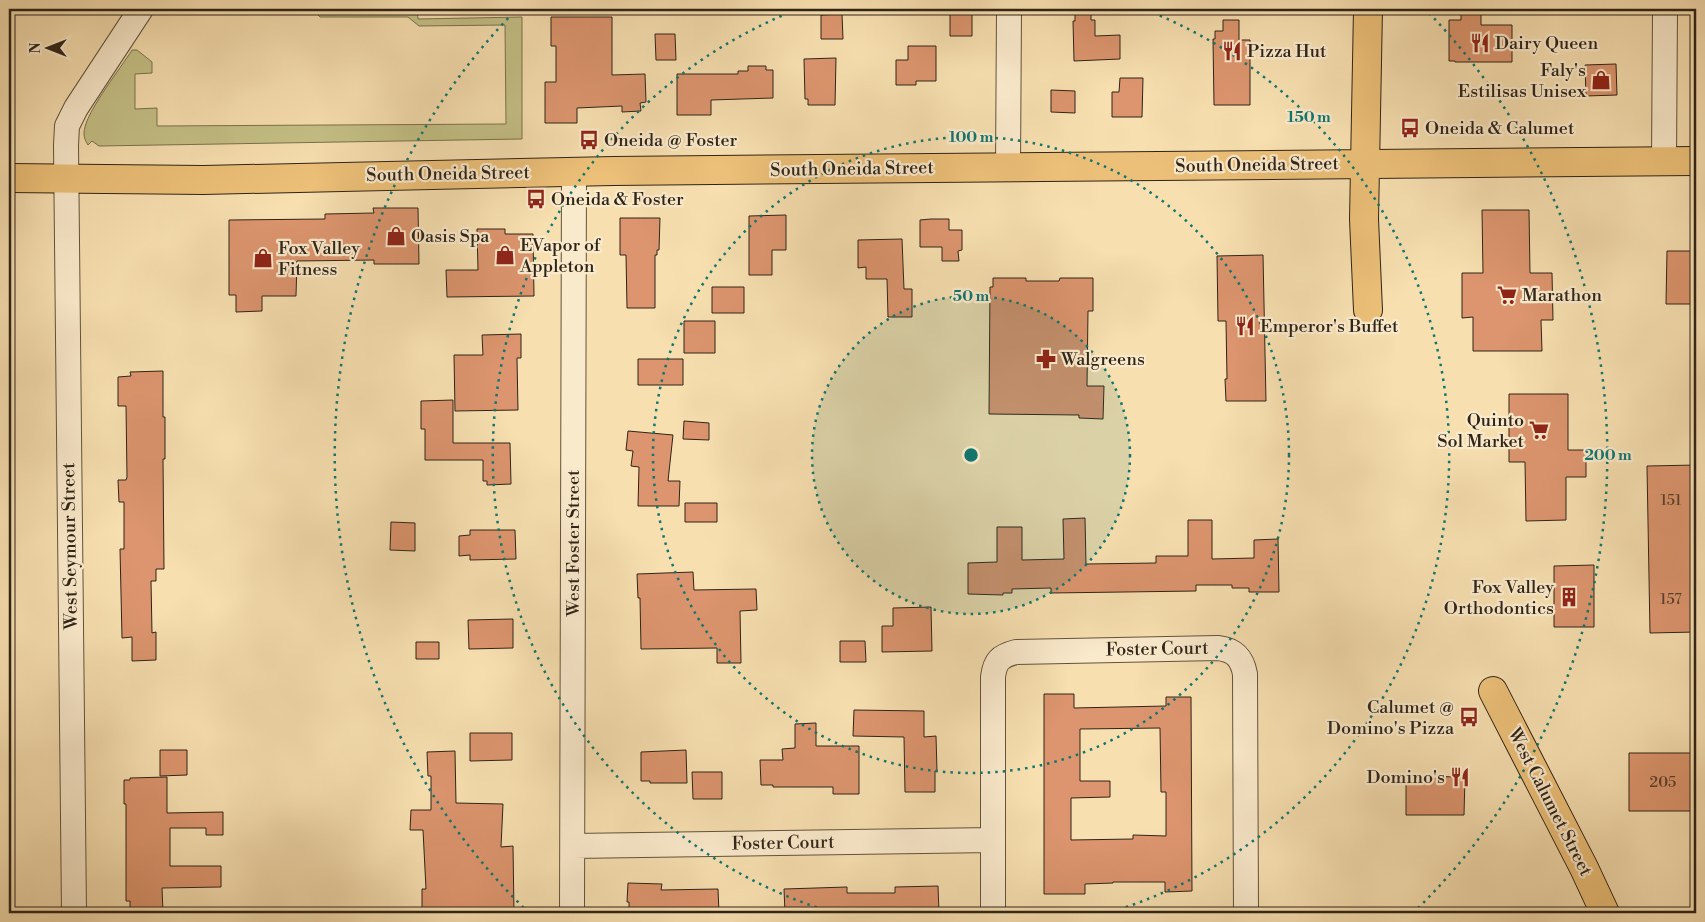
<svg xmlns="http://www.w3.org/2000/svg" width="1705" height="922" viewBox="0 0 1705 922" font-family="'Libre Bodoni',serif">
<rect width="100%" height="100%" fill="#f7dfb0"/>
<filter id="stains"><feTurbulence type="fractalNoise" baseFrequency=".004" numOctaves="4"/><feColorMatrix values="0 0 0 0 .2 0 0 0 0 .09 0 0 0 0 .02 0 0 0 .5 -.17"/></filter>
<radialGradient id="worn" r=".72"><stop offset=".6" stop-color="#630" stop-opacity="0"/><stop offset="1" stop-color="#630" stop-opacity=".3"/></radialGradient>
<path fill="#c4c086" stroke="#7a724f" d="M318,9H417L418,19L522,17V139L99,146L92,141L88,145C84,139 83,134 85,127C90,107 120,69 132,50H137L152,62V73L135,74V109L157,108V126L506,124L505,25L419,26L408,17H320L318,15Z"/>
<path fill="#dc956e" stroke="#2f2418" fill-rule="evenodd" d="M950,9H972V36H950Z
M1461,9H1481V25H1512V62H1455V61H1449V20H1461Z
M1075,11H1091V20H1095V36L1120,35V59L1074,61L1073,21H1075Z
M842,14L843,39H821V15Z
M551,17H612V75L645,74L646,102L640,103L641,111L622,112V106L577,108V123H545V82H556V46H551Z
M1223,20H1239V40H1250V105H1214L1213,39H1215V31H1223Z
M655,34H675L676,60H656Z
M908,46H936V81H916V85H896V60H908Z
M836,58L835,105H808V99H805L804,59Z
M1616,64L1617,95L1586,96L1585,65Z
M748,66H766V70H773V98L711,100V115H677V74H738V71H748Z
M1120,78H1143L1142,117H1112V92H1119Z
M1051,90L1075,91V113L1051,112Z
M373,208H418L419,264H374V260L297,261L296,296H262V311L236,312V295H229V220L325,219V214L374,213Z
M1482,210H1529L1530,273H1552L1553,320H1541L1542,351H1473V317L1462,318V273H1483Z
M786,215V250H772V275H749V216Z
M620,218H660L659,250H657V255H655V308H627L626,255H620Z
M931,219H949V230H962V250L958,251L959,261H942V247H920V220Z
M477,229H505V234H533L534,296L447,297L446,270H478Z
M902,239L904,289H912V317H888L887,279H866V267L858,268V240Z
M1667,251H1696V304H1666Z
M1263,255L1266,401H1226L1225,379H1227L1226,321H1218L1217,256Z
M993,278H1026V281H1059L1060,278H1093V311H1088L1087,386H1104L1103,419L1079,418V415L989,414L990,287H993Z
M712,287H744V313H712Z
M684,321H715V353H684Z
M521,334V358H517L518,410L455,411L454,355H483L482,335Z
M638,359H683V385H638Z
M163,371V417H165V459H163L164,569H156V581H151L152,633L156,632V660L132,661V637L122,638L120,549H124V502H119L118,480H126L127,477L126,406H118V377L131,376L130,372Z
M1509,394H1568V450H1586V477H1566V520L1526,521L1525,462H1509Z
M453,400V443H510L511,484L487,485V481H483V460H425V429H421V401Z
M684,421L709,423V440L683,439Z
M628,431L673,435L668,481H680L679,506H638L639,467L631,466L633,451L626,450Z
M1696,465V632L1650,633L1647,466Z
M685,503H717V522H685Z
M1085,518L1086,564L1156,563V556H1188V520H1212V559L1254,558V540L1278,539L1279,592H1249V588H1232V585H1196V591L1051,593V588L1012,589V593H1003V595L968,594V563L997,562V527H1022V560L1064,559L1063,519Z
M391,522L415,523V551L390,550Z
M470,530H515L516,559L470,560V555L459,556V536L470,535Z
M1594,565V627H1554V566Z
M693,572L694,590L756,589L757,610L740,611L741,663H717V648L641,649L640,598H638L637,574Z
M931,607L932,651L882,652V626H893V608Z
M513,619V648L469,649L468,620Z
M840,641H865L866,662H840Z
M416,642H439V659H416Z
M1044,694H1074V708L1166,706V697H1191L1192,891L1165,892V882H1113V883L1085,884V894H1044ZM1160,728L1161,792H1166V836L1133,835V839L1071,840V798L1110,797V781H1080V729Z
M854,710L924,711V737L936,736L937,771H935V792H905L904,737L853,736Z
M816,723V746H859V794H833V787H773V785H761L760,760H783L782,749L795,748V724Z
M470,733H512V760L470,761Z
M160,750H187V775L160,776Z
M686,750L687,783H650V781H641V752Z
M455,751L456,803L503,804L501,847L513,846L514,913H422V889H426L423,830H410L411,810H431V776H428L427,752Z
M1629,753H1696V811H1629Z
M692,772H722V799H693Z
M1406,776L1465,777L1464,815H1406Z
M167,777V813L223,812V835H206V828H170V866H221V887L162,888L163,913H130V901H126V804H124V780H130V778Z
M628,883L662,884L661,890L718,889L719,913H629V902H627Z
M938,886L939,913H785L784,889L847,887V893H895V887Z"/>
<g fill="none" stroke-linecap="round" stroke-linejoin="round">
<defs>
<path id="minor" d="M1664,161L1665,9
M1008,168L1009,9
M573,846L993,840
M74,913L66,145L67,126L76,108L141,9
M572,913L574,172
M993,913V677C995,661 1000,656 1016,652L1218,648C1235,650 1242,658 1245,674L1246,913"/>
<path id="major" d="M1368,9L1364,219L1368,310
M9,178L203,180L613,171L1696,161
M1493,691L1584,868L1605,913"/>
</defs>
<use href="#minor" stroke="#61533e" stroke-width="26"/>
<use href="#major" stroke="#2f2418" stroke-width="30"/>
<use href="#minor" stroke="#faeacc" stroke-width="24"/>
<use href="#major" stroke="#ecc078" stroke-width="28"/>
</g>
<circle cx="971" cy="455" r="159" fill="#0f766e" fill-opacity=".12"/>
<g fill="none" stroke="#0f766e" stroke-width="2.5" stroke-dasharray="2.5 5">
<circle cx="971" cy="455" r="159"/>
<circle cx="971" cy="455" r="318"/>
<path d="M831 912A478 478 0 0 1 796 10M1146 10A478 478 0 0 1 1111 912"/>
<path d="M529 913A637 637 0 0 1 513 13M1429 13A637 637 0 0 1 1413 913"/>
</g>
<defs>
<symbol id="restaurant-bare" viewBox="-9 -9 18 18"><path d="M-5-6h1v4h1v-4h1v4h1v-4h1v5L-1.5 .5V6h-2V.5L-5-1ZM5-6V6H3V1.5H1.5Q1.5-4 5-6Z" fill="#8f2418" stroke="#faeacc" stroke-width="2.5" paint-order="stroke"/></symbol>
<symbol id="shop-bare" viewBox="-9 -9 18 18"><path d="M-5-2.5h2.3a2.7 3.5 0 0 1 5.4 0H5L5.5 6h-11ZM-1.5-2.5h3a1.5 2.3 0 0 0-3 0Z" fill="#8f2418" stroke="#faeacc" stroke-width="2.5" paint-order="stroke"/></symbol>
<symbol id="bus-bare" viewBox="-9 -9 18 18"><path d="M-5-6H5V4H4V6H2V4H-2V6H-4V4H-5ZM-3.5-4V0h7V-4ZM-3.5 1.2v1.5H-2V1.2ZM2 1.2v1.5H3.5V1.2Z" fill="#8f2418" stroke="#faeacc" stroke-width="2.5" paint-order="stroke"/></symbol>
<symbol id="supermarket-bare" viewBox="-9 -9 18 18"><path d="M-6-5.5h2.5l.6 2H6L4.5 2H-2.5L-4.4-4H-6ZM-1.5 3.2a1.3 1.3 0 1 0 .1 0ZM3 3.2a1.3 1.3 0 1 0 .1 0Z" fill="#8f2418" stroke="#faeacc" stroke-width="2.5" paint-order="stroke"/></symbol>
<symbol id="pharmacy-bare" viewBox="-9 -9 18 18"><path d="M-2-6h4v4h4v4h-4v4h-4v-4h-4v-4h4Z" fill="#8f2418" stroke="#faeacc" stroke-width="2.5" paint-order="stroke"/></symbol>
<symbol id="building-bare" viewBox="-9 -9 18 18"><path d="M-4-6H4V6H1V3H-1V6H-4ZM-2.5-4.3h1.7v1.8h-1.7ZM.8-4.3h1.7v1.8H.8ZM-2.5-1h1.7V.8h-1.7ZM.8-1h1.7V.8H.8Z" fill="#8f2418" stroke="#faeacc" stroke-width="2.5" paint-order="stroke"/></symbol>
</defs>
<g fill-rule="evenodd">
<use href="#restaurant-bare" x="1466" y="29" width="28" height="28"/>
<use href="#restaurant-bare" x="1218" y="37" width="28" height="28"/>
<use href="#shop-bare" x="1587" y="66" width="28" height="28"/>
<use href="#bus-bare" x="1396" y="114" width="28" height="28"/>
<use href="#bus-bare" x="575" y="126" width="28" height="28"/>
<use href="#bus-bare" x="522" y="185" width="28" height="28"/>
<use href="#shop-bare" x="382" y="222" width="28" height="28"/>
<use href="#shop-bare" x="491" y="241" width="28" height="28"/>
<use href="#shop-bare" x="249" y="244" width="28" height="28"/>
<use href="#supermarket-bare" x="1493" y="281" width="28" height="28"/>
<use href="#restaurant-bare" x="1231" y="312" width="28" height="28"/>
<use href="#pharmacy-bare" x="1032" y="345" width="28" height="28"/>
<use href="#supermarket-bare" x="1525" y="416" width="28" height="28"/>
<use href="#building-bare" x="1555" y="583" width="28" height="28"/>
<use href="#bus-bare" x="1455" y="703" width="28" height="28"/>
<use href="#restaurant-bare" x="1446" y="763" width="28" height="28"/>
</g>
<g text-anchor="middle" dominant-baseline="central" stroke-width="4.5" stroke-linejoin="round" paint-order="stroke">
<g font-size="15" fill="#5a402e">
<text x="1671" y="500">151</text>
<text x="1671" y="599">157</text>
<text x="1663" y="782">205</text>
</g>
<g font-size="18" fill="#2f2418" stroke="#faeacc" text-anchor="start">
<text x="1495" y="43">Dairy Queen</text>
<text x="1247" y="51">Pizza Hut</text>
<text x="1586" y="70" text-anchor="end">Faly's<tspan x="1586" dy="21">Estilisas Unisex</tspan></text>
<text x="1425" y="128">Oneida &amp; Calumet</text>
<text x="604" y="140">Oneida @ Foster</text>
<text x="551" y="199">Oneida &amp; Foster</text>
<text x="411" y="236">Oasis Spa</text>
<text x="520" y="245">EVapor of<tspan x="520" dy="21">Appleton</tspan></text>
<text x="278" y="248">Fox Valley<tspan x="278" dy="21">Fitness</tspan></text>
<text x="1522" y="295">Marathon</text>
<text x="1260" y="326">Emperor's Buffet</text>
<text x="1061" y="359">Walgreens</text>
<text x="1524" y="420" text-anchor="end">Quinto<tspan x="1524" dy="21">Sol Market</tspan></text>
<text x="1554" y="587" text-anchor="end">Fox Valley<tspan x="1554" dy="21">Orthodontics</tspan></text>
<text x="1454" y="707" text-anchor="end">Calumet @<tspan x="1454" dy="21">Domino's Pizza</tspan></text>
<text x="1445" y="777" text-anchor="end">Domino's</text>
</g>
<g font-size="18" fill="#2f2418" stroke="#faeacc">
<text transform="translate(1257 165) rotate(-1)">South Oneida Street</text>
<text transform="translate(852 169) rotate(-1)">South Oneida Street</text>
<text transform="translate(448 174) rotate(-1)">South Oneida Street</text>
<text transform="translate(573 543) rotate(-90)">West Foster Street</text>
<text transform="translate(70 546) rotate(-91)">West Seymour Street</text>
<text transform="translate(1157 649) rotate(-1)">Foster Court</text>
<text transform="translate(1550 802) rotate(63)">West Calumet Street</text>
<text transform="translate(783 843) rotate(-1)">Foster Court</text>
</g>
</g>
<circle cx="971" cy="455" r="8" fill="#0f766e" stroke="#faeacc" stroke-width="2.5"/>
<g font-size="15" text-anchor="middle" font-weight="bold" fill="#0f766e" stroke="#faeacc" stroke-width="4.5" stroke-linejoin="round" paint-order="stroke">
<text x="1309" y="122">150 m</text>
<text x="971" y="142">100 m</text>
<text x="971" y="301">50 m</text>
<text x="1608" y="460">200 m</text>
</g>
<rect width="1705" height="922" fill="none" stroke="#f7dfb0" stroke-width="30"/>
<rect x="10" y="10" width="1685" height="902" fill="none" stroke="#2f2418" stroke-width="2.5"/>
<rect x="15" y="15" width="1675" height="892" fill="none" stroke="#2f2418"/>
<g transform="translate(48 48) rotate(270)" stroke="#faeacc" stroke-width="4" paint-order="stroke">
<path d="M0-4L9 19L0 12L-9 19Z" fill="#2f2418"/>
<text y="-8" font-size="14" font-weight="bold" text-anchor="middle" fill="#2f2418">N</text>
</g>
<rect width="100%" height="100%" filter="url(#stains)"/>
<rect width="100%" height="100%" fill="url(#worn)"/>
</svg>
